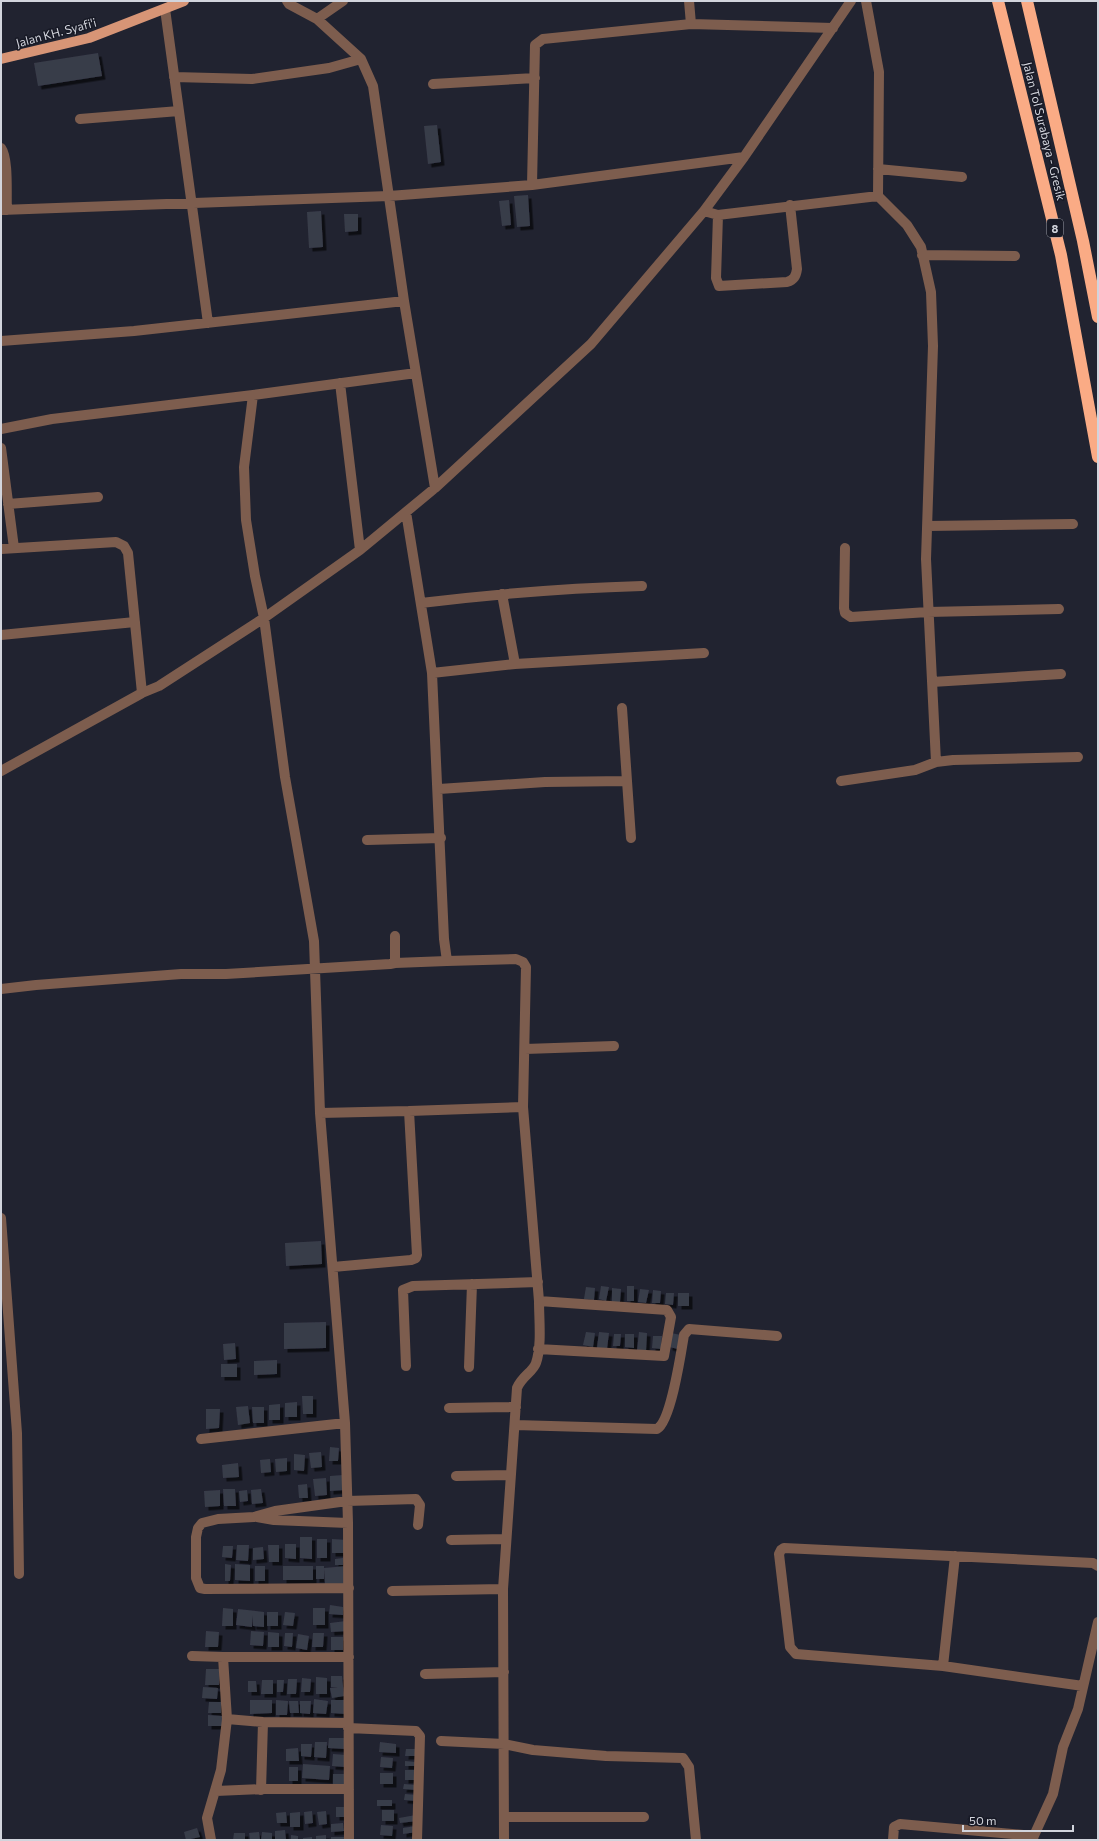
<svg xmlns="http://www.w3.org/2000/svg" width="1099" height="1841" viewBox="0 0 1099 1841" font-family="Commissioner,sans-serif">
<defs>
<filter id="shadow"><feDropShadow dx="3.5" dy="3.5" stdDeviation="0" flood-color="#0009"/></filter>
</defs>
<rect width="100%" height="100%" fill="#212330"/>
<path fill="#393c4a" filter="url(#shadow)" d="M98,53L102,76L38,86L34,63Z
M437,125L441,162L428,164L424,126Z
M528,195L530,226L517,227L514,196Z
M509,200L511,225L502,226L499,201Z
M321,211L323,247L309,248L307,212Z
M344,214H358V231L345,232Z
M321,1241L322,1264L286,1266L285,1243Z
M601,1286L609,1287L606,1301L599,1299Z
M627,1286H634V1301H627Z
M586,1287L595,1288L594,1300L584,1299Z
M612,1288L621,1289L620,1302H612Z
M640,1289L649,1290L646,1303L638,1302Z
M653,1290L661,1291L660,1303H652Z
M666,1293H674L673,1305L665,1304Z
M678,1293H689V1306H678Z
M326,1322V1348L284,1349V1323Z
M586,1332L595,1333L593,1347L583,1345Z
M599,1332L609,1333L607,1349L597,1348Z
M639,1332L647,1333L646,1351H637Z
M671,1333L681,1335L678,1349L669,1347Z
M614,1334H621L620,1346H613Z
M625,1334H634V1348L625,1347Z
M653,1336H662L661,1349L652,1348Z
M235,1343L236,1359L224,1360L223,1344Z
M277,1360V1374L254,1375V1361Z
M221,1364H237V1377H221Z
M302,1396H313V1414H303Z
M297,1402V1417H285V1403Z
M280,1404V1420H269V1405Z
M248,1406L250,1423L238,1425L236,1407Z
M252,1407H264V1423H253Z
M206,1409H220L219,1428L206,1429Z
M330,1447L339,1448L338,1461H329Z
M321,1452L322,1467L311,1468L309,1453Z
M294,1454L305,1455L304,1471L294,1470Z
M287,1458V1471L276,1472L275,1459Z
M270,1459L271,1472L261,1473L260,1460Z
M238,1463L239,1477L223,1478L222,1465Z
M343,1475L344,1490L330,1491V1476Z
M326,1478L327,1495L315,1496L313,1479Z
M307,1484L308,1498H299L298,1485Z
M223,1489H235L236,1506H224Z
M261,1489L263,1503L252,1504L251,1490Z
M220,1490V1506L205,1507L204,1491Z
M247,1490L248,1501L240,1502L239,1491Z
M300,1537H312V1559L300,1558Z
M317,1539H327V1558H317Z
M332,1539L347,1540V1553H332Z
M285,1544H296V1559L285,1558Z
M237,1545H249L248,1561L236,1560Z
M268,1545H279V1562H269Z
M223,1546H233L232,1558L222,1557Z
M263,1547L264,1559L253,1560V1548Z
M343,1558V1565H335V1559Z
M225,1564L231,1565L230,1581H225Z
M235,1564L250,1565V1581L235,1580Z
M255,1566H265V1581H255Z
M283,1566H313V1580H283Z
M316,1566H324V1579H316Z
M347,1566L348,1584L325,1585L324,1568Z
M330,1605L343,1607V1615L329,1614Z
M223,1608L233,1609V1626H222Z
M313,1608H325V1625H313Z
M238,1609L264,1612V1627L253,1626V1615L252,1627L236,1625Z
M267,1612H278V1626H267Z
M285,1612L295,1613L293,1626L283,1625Z
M346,1621L347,1631L331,1632L330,1623Z
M206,1631L219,1632L218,1647H205Z
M251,1631L264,1632L263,1646L250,1645Z
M268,1632L279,1633V1647H268Z
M285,1633H293L292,1647L284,1646Z
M313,1633H324L323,1647H312Z
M298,1634L309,1636L307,1650L296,1648Z
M331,1637H343V1650H331Z
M206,1669H220L219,1685H205Z
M331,1676H342L344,1696L332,1698L330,1688L338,1687H331Z
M316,1677L327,1678V1694H316Z
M302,1678L311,1679L310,1692H301Z
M288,1679H297L296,1694H287Z
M262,1680H273V1694H261Z
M277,1680H284L283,1692H277Z
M248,1681H256L257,1692H248Z
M203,1687L218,1688L217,1699L202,1698Z
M314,1699L328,1701L326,1714L313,1713Z
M250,1700H272V1713L250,1714Z
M276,1700L288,1701L287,1715H276Z
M331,1700H346V1714L331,1713Z
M289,1701H298L299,1713H290Z
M300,1701H311L310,1714L300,1713Z
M209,1702H221V1713H208Z
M208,1715L222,1716V1726H208Z
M329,1738H346V1749L328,1748Z
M315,1742H327L326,1758L314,1757Z
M380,1742L396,1744V1753L379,1752Z
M301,1744H312L311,1757L301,1756Z
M298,1748L299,1761H286V1749Z
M406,1749H417V1756H405Z
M333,1754L346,1755L345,1767L332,1766Z
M381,1757L393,1758L392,1768L380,1767Z
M405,1761L416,1762V1766H405Z
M303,1764L330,1766L329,1780L302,1778Z
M289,1767H298V1781H289Z
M405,1770H414V1780H405Z
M380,1773H393V1784H380Z
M333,1774H347V1784H333Z
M404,1784L416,1785V1790L403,1789Z
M405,1794L417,1795V1801L404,1800Z
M377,1800H392V1806H377Z
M336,1807H346L347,1817H336Z
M382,1810H394V1821H382Z
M312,1811L313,1823L305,1824L304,1812Z
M326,1811L327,1824L319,1825L317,1812Z
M286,1812L287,1823H277L276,1813Z
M300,1812V1827H290V1813Z
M416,1815L417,1821L400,1823L399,1818Z
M343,1823L344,1831L331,1832V1824Z
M381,1825L393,1826L392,1836L380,1835Z
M416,1826L417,1832L403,1834V1828Z
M197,1828L200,1837L186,1840L184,1832Z
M285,1830L286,1840H275V1831Z
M259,1832L260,1840H250L249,1833Z
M262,1832L272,1833V1840H261Z
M234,1833H245V1840H233Z
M291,1835L298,1836V1840H291Z
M326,1835V1840H316V1836Z
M312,1837V1840H303V1838Z
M331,1837H346V1840H331Z"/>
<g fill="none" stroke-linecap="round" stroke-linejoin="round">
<path stroke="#7d5d4e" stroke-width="10" d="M287,1L289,4L317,19L361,59L373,86L404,301L435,488
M689,1L691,24
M866,1L879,72L878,196L907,225L921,247L931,292L933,346L926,559L936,762L953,760L1078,757
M165,9L208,323
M317,19L343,1
M174,77L252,79L329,68L361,59
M433,84L535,78
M80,119L179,111
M1,148C9,159 6,196 7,210
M878,169L962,177
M532,185L535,45L543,39L691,24L833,28
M1,210L389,196L532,185L744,157
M704,211L718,215L878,196
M718,215L716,278L719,286L787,282C794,280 796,276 797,269L790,205
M922,255L1015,256
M1,341L134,331L404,301
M340,383L360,550
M253,395L244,467L246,520L255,576L264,618L285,777L314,941L320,1113L345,1423L348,1523L349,1840
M1,429L52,419L253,395L416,373
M1,448L14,548
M8,504L98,497
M406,512L432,673L444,939L447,961L516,959L523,962L526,967L523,1107L539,1301L667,1310L671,1317L664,1356L538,1349
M927,526L1073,524
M845,548L844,608L845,613L851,617L928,612L1059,609
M1,549L116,542L124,546L128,553L142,693
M502,594L515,664
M421,603C495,594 568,588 642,586
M1,635L135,622
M432,673L515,664L704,653
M932,682L1061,674
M1,771L142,693L159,686L264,618L360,550L435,488L591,344L704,211L744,157L851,1
M627,781L631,838
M841,781L915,770L936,762
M439,789L545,782L627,781L622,708
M367,840L441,838
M395,963L447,961
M1,989L36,985L181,974H226L390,964L395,963V936
M525,1049L614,1046
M320,1113L409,1111
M1,1218L17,1433L19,1574
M333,1267L411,1260L416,1258L417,1255L409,1111L523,1107
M406,1366L403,1290L413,1286L538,1282
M469,1367L472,1284
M449,1408L516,1407
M515,1425L657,1429C671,1421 681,1353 684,1335L689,1329L777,1336
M201,1439L345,1423
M456,1476L511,1475
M257,1517L274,1520L348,1523
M451,1540L506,1539
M349,1588L205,1589L200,1588L196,1578V1537L198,1528L202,1523L218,1519L254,1517L275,1511L347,1501L416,1499L420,1505L418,1525
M392,1591L503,1589
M192,1656L223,1657L227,1719L263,1722L348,1723
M223,1657H349
M943,1666L955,1556
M425,1674L504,1672
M1083,1686L943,1666L796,1654L790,1647L779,1554L781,1550L784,1548L1093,1563L1098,1566
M348,1728L416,1731L420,1736L417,1840
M441,1741L504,1744L533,1750L606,1756L683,1758L689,1767L696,1840
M261,1790L263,1722
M216,1791L265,1789H349
M505,1817H644
M211,1840L207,1818L221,1770L227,1719
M504,1840L503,1589L517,1388C522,1376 533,1372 536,1363C542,1345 539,1320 539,1301
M893,1840L894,1827L900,1824L1034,1836
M1032,1840L1053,1794L1063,1747L1078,1709L1098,1622"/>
<path stroke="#d79576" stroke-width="10" d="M1,59L89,38L184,1"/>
<path stroke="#faab85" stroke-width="12" d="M998,1L1061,255L1098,457
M1027,1L1083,241L1098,317"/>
</g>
<g text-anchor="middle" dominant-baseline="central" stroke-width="3" stroke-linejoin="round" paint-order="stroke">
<rect fill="#181a26" stroke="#9a9ca5" stroke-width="1" x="1047" y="219" width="16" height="18" rx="3"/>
<g font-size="11" font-weight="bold" fill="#d2d4dc">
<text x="1055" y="228">8</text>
</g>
<g font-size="12" fill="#d2d4dc" stroke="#181a26">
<text transform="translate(56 32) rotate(-15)">Jalan KH. Syafi'i</text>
<text transform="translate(1045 131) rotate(76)">Jalan Tol Surabaya - Gresik</text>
</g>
</g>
<rect width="1099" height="1841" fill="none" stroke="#d2d4dc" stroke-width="4"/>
<path d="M963 1825v6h110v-6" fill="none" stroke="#d2d4dc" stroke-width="2"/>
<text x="969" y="1825" font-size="12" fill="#d2d4dc" stroke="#181a26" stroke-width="3" paint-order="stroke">50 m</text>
</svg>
